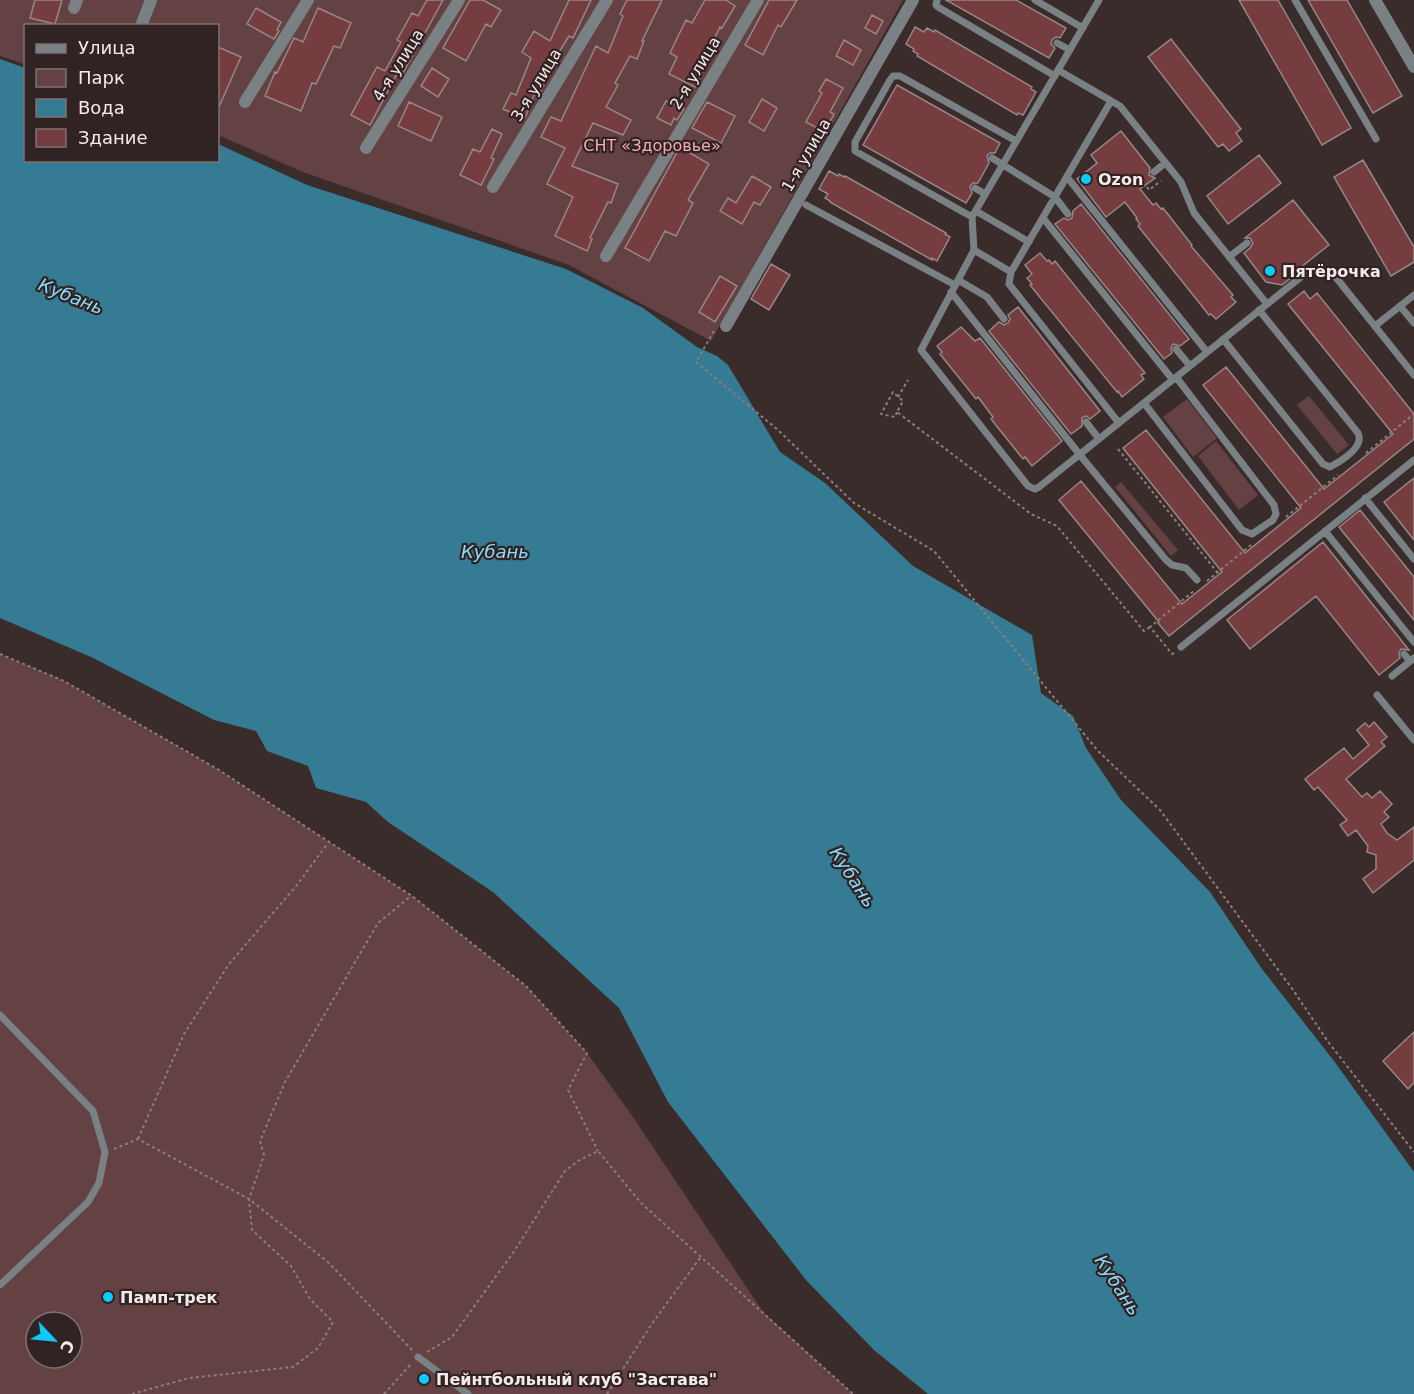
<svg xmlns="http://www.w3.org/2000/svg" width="1414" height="1394" viewBox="0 0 1414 1394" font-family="'DejaVu Sans',sans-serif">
<rect width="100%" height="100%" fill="#3b2c2c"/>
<path fill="#644142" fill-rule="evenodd" d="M0,0H903L711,341L569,265L303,172L218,135V26H26L25,64L0,56Z
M1309,396L1349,445L1337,454L1297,405Z
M1187,399L1217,438L1193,457L1163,417Z
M1216,441L1258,495L1239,510L1198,456Z
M1121,482L1178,550L1171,556L1115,487Z
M0,654L64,681L219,770L412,896L526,986L587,1053L633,1117L763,1312L853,1394H0ZM36,1322H72V1358H36Z"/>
<path fill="#357b93" d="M0,59L25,68L26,160H218V144L307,185L566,269L643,308L697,347L717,356L728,365L780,452L825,483L913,566L1032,635L1041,693L1073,716L1086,748L1121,800L1210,892L1262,969L1334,1061L1414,1172V1394H928L874,1350L806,1280L668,1102L619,1008L493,892L388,822L366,802L316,788L308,766L267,751L256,731L214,720L91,657L0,618Z"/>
<path fill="#753d40" stroke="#988686" stroke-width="1.5" d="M35,0H62L55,24L30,18Z
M427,0H443L403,73L399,70L370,125L351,115L377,67L385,71L401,42L397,40L412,13L418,16Z
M470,0H483L501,10L491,27L486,24L466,61L443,48Z
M569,0H591L573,38L569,36L544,76L547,77L539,95L535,93L525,118L503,109L511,93L516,95L531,58L522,52L534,31L550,41Z
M627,0H662L642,41H644L637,59L630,56L615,83L618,85L606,107L631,120L623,135L593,123L572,166L618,184L611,203L608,202L590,238L592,239L587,251L555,236L573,197L547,184L565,148L541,137L551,117L561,121L596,46L608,53L623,16L620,14Z
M705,0H726L735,6L722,28L720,27L699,71L702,73L695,87L669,74L677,57L670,53L686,20L692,23Z
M769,0H797L781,27L778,25L763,55L745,45Z
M946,0H1016L1066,28L1060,38L1056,37L1052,40L1051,44L1055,48L1049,58Z
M1239,0H1278L1351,128L1322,145Z
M1308,0H1347L1402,96L1373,113Z
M256,8L281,22L277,30L279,31L274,39L247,24Z
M318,8L351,23L340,48L334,46L316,84L312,83L301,111L265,96L275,72L277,73L294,38L303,42Z
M872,15L883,21L876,34L865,28Z
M915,27L924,32L927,28L934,32L935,30L1032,87L1031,89L1036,92L1023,115L1018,113L1017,115L917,56L918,54L913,51L914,49L906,44Z
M1171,39L1241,129L1236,133L1242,141L1229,151L1223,144L1218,147L1148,57Z
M844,40L861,50L853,65L836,56Z
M218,47L241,57L218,109Z
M432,68L449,79L438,97L421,86Z
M826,79L843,88L830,112L834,114L824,132L806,122L822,93L819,91Z
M897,85L1000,143L995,153H990L987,156L989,163L978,183H973L970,186L972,193L966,203L863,145Z
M762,99L777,108L764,131L749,122Z
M666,101L684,109L677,120L674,118L671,125L657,118Z
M409,102L442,117L431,141L398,126Z
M707,102L735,116L721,143L692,128Z
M492,129L502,134L491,158L494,159L481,185L460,175L473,149L480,152Z
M1121,131L1150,168L1149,175L1155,178L1140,189L1153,205L1156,203L1161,209L1163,208L1192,245L1191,246L1233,295L1231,297L1236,302L1216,319L1211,314L1209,315L1138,226L1140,224L1136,219L1137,218L1125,202L1106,217L1077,179L1097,163L1091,155Z
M680,147L709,164L688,200L693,203L676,236L665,231L649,261L625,248Z
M1259,155L1281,183L1228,224L1207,196Z
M1363,160L1414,247V262L1391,276L1334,177Z
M829,171L838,176L839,174L844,177L845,176L946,233L945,234L950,237L937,261L932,258V260L830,202V201L825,198L828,194L819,189Z
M752,176L771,187L760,205L754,202L742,224L720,211L728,198L736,203Z
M1293,200L1329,245L1291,275L1292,277L1282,285L1266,282L1244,253L1250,248L1253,243L1250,238H1245Z
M1081,204L1189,339L1180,346L1173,344L1171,348L1172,353L1164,359L1055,224L1064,218L1068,220L1072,218L1073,211Z
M1040,253L1047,261L1049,260L1052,264L1055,261L1145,373L1141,375L1144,379L1122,397L1118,391L1117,392L1030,285L1032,284L1027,278L1032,274L1025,265Z
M771,264L790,275L769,310L751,299Z
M720,276L737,286L715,322L699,312Z
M1304,291L1310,299L1317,293L1414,414V439L1169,636L1158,623L1159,622L1059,500L1081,481L1182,604L1222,572L1123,448L1146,430L1245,553L1301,508L1203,385L1226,367L1324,489L1393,434L1288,304Z
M1018,307L1100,411L1090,419L1086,416L1082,418V426L1071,434L989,331L999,322L1004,325L1008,323L1010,319L1008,315Z
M961,327L975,341L980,338L1062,441L1032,466L1025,457L1023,459L991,419L993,417L978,397L976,399L940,354L942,352L937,346Z
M1414,478V540L1384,502Z
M1360,510L1414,577V620L1339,527Z
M1323,542L1409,650L1401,649L1399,653L1400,658L1379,675L1316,596L1250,649L1227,620Z
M1374,722L1387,737L1381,742L1385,746L1346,779L1362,797L1367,793L1372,798L1380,791L1392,804L1384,812L1389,817L1381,824L1387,833L1397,840L1414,827V860L1373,893L1363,879L1376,869V855L1367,852L1368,846L1356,830L1348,836L1340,825L1347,820L1318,787L1314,790L1305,779L1344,748L1353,759L1369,745L1357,730L1365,723L1369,727Z
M1414,1032V1083L1408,1089L1383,1061Z"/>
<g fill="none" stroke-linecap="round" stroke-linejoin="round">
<path stroke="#8b7e7e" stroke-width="2" stroke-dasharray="3 3" stroke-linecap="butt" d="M1147,187L1149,190L1161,181
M714,331L696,362L778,430L854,503L934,551L1098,751L1160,810L1293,990L1329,1043L1414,1152
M898,397L908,380
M897,412L895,417L881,414L893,392L903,401L897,412L1031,514L1057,526L1144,631L1150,627
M1118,449L1217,572
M1366,453L1414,414
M1286,517L1338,475
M1207,581L1251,545
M1174,653L1172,654L1150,627L1195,590
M0,654L64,681L219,770L412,896L526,986L587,1053L568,1090L598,1151
M138,1139L184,1034L229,964L297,885L328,843
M114,1149L138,1139L249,1199L329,1263L412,1350
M427,1352L452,1337L515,1250L565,1171L578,1161L598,1151L641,1203L853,1394
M132,1394L189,1378L293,1367L318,1348L333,1322L310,1299L291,1266L252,1230L249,1199L264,1155L260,1141L285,1082L378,923L411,896
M384,1394L411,1364
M607,1394L651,1325L700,1258"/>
<path stroke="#7a8184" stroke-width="7" d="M937,0L936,5L938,7L1055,76
M1035,0L1083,28
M1099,0L972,217L974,250L921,350L1028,486L1035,489L1039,487L1306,273C1318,267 1323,267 1334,275L1414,375
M1295,0L1376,139
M1057,43L1070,50
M1058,70L1120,106L1181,182L1194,213L1267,304
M1111,101L1011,272L1009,284L1119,423
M992,158L1055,197L1068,214
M1154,172L1165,163
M1067,177L1207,352
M975,188L985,194
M806,205L955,285
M976,211L1029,242
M972,217L855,151V142L890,80L893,76H900L1016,141
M1043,218L1173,380
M974,250L1011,272
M1229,257L1247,243
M958,280L987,297L1004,319
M951,292L1080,455L1166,560L1172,565L1186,568L1197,580
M1400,306L1414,323
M1375,326L1414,295
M1223,339L1323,464L1330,467C1341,461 1365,447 1358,433L1259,310
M1176,349L1190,366
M1144,403L1242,530L1252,534L1273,520L1276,514L1274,505L1176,377
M1086,422L1099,439
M1365,498L1414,559
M1325,531L1414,642
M1181,647L1414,460
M1404,654L1410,661
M1392,676L1414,658
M1377,695L1414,740
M0,1015L93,1111L105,1152L99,1183L88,1202L0,1285
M418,1357L468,1394"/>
<path stroke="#7a8184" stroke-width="12" d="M1375,0L1414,67
M74,8L77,0
M141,26L151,0
M245,102L308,0
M366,148L459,0
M493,187L607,0
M606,256L758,0
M726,326L913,0"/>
</g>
<g fill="#0dcafa" stroke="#312223" stroke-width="2">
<circle cx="1086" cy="179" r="6"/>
<circle cx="1270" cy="271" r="6"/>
<circle cx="108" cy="1297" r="6"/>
<circle cx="424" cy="1379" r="6"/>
</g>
<g text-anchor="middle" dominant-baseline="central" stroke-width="4.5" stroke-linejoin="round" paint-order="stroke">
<g font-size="16" fill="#f5eaea" stroke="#312223">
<text transform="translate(398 65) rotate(-58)">4-я улица</text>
<text transform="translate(695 73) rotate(-59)">2-я улица</text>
<text transform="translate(536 85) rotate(-59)">3-я улица</text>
<text transform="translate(806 155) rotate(-60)">1-я улица</text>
</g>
<g font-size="16" fill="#f6acae" stroke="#312223">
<text x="652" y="145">СНТ «Здоровье»</text>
</g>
<g font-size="16" font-weight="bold" fill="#f5eaea" stroke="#312223" text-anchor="start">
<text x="1098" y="179">Ozon</text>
<text x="1282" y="271">Пятёрочка</text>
<text x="120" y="1297">Памп-трек</text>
<text x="436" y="1379">Пейнтбольный клуб "Застава"</text>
</g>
<g font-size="18" font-style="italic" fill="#8cdaf7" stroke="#312223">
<text transform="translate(71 296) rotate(22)">Кубань</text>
<text x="495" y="551">Кубань</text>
<text transform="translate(853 877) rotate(57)">Кубань</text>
<text transform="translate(1118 1285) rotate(57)">Кубань</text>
</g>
</g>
<rect x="24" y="24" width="195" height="138" fill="#312223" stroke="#7f7273" stroke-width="1.5"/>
<rect x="36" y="44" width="30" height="9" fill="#7a8184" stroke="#7f7273" stroke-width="1.5"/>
<text x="78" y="54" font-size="18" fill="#f5eaea">Улица</text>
<rect x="36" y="69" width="30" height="18" fill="#644142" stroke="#7f7273" stroke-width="1.5"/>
<text x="78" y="84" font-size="18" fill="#f5eaea">Парк</text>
<rect x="36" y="99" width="30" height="18" fill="#357b93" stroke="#7f7273" stroke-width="1.5"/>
<text x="78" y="114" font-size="18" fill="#f5eaea">Вода</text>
<rect x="36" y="129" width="30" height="18" fill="#753d40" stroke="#7f7273" stroke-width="1.5"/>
<text x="78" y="144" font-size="18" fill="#f5eaea">Здание</text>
<g transform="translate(54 1340) rotate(116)"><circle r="28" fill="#312223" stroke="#7f7273" stroke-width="1.5"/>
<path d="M0-4.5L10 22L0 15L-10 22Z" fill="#0dcafa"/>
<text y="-9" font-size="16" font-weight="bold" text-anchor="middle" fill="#f5eaea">С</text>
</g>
</svg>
